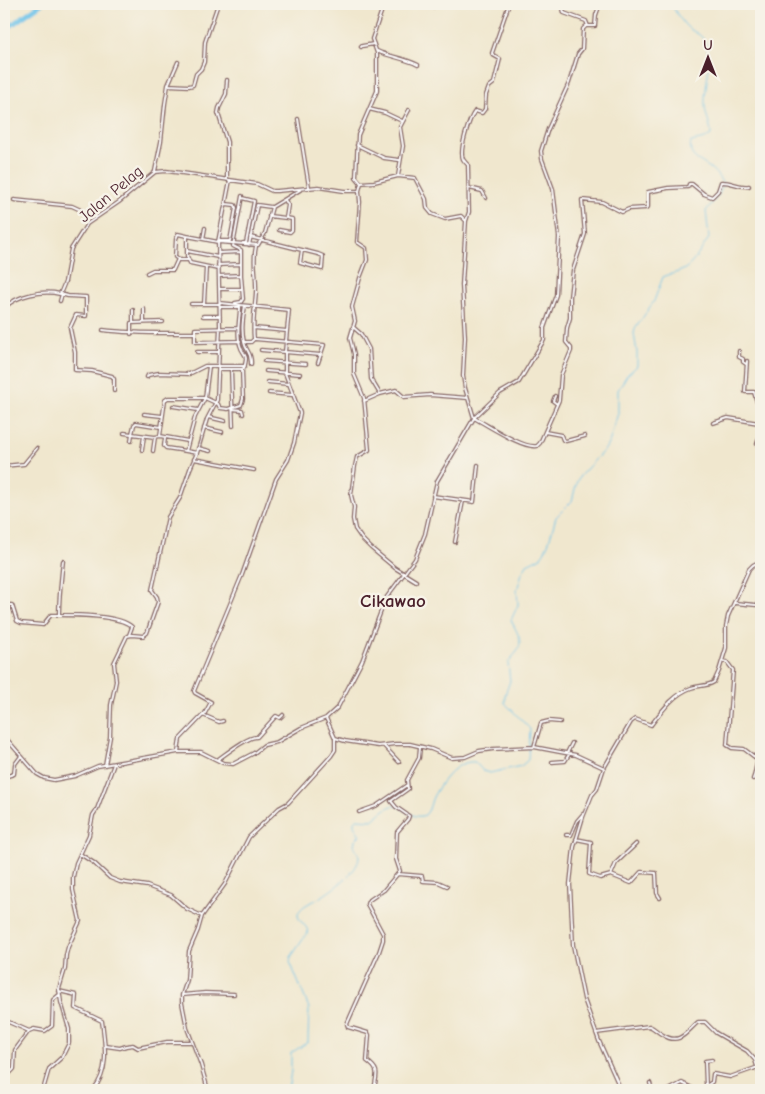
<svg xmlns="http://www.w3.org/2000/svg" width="765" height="1094" viewBox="0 0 765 1094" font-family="'Comic Neue',sans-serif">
<rect width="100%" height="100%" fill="#f7f3e8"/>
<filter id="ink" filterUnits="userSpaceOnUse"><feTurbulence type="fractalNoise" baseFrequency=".02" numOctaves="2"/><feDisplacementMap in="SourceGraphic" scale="10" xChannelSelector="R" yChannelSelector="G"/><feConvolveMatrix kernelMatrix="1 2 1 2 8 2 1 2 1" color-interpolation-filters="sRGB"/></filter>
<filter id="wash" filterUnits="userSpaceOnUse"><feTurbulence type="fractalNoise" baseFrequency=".0096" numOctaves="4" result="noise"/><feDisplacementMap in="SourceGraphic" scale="20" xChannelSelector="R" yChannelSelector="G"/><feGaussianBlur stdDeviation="1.12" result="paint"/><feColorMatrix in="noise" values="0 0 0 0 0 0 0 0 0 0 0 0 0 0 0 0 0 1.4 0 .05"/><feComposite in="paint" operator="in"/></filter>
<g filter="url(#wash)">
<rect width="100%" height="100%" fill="#f0e7ce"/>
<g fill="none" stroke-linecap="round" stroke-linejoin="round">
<path stroke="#6cc2e9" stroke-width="1" d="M288,1090L291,1071V1053L308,1042L309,1008L290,962L291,957L308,932C307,924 297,922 298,913C303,905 308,904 316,900C329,892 360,872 359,856C358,852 355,849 354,845L355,840L360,835L354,826V821L357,819L372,820C378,816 385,808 392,806C402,803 410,821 425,815C430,810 430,804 433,797C441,782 456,760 475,762L483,771L490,773L521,766L528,760L530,729L505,703V695L510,681L508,663C511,659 513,656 516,653C525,642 516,631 511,620L518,605L517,590L522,573L527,564L541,557L544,553L549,541L556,517L572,501L577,481L580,476L606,448L610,440L618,413V390L627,375L637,366V352L634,334L635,329L654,301L663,277C669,274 678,273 683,270C694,264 702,248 709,238L706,211L719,194L723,184C719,177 714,170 707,166C697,159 688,157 691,142L705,139L711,135C711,124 705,115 705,105C704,83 715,60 704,40C701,34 691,31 686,26C680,19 675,11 671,4"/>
<path stroke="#6cc2e9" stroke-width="5" d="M4,34L10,26L41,4"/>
</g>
</g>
<g filter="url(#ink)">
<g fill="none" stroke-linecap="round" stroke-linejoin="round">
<defs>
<path id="minor" d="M562,4L564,13L586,21L588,26
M600,4L596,15L595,26H586L583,29L582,49L578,54L569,83L548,129L541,151L542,159L553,189L559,237L556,295L544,328V340L519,382L500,393L474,418C488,425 523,449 537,446L540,443L559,400L561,375L571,351V348L566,342L567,328L570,318V297L573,270L585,234L582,200L602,202L622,212L629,209L646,208L648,207V192L668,188L688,187L689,184H692L704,194L712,197L718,191L721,182C731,181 739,188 749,186
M433,7L434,4
M361,47L362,46L374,44
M377,51C390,57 405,58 418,65
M227,80L226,94L219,108L218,113L227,142V180
M168,85L189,86L193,85L196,74L201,69L204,62L205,42L218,4
M369,109L385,113L402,121
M298,119L309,187
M357,145L384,158L399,160
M155,171L161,142L165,104L168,85L178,62
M398,176L403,146L400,127L409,110
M759,185H761
M469,188L482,191L486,198
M359,191L360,202L357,242L366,248L367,260L360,278L352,307L355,321L350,338L354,354V374L364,398L369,450L357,457L355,466L351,495L354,507L353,519L355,529L362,539L371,548L395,568L416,581
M242,198L254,201L246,243H243
M14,200L72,206L96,217
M269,216L286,218L288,205L285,200
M466,221L469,212L468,165C466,163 464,161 463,159C459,150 469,119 475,111L482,113L485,109L486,95L489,87L494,83L500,59L493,55L492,53L509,4
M279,230L290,232L292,230V219L286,218
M187,236L203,239L205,228
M250,237L318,254L323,256L322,269L300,263L302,250
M203,239L218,242L258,245L265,233L272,207L300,190
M218,241H230L236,208L235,205L226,204
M249,245L257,205L271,207
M187,251L218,257
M218,253L241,252
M188,260H179L175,257L176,239L178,234L187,236V256L190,263L218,269
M218,265L241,264
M147,273L153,270H173L178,259
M241,275V250L233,246L242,196
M219,276L241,275L243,299L241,302L235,303
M219,289H242
M60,294L68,296L86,297V316L76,315L70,328L75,352V370L92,371L112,376L114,379V391
M60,301L62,294
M191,304H220
M204,304L206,267
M245,306C243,318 241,330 244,342C246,352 252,352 251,364
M4,308C17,295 42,290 60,294L65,282L71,249L87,224L119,202L155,172L166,171L182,173L257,184L272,191H277L318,187L344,191H359L361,183
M144,309V322
M133,310V323
M203,316H220
M353,327L361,334L369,349L371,379L380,394
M254,328L287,331
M103,330C134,334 164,333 195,333V329L238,328
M195,333V342L240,341
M131,334V323L163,322
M255,339L324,345L318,363
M244,342H251L254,339C252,323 255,308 256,292C257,275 252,263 256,246
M261,350L321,355
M739,351V357L743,359V362L746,364
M197,352H219
M264,361L306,364
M747,361L745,392H754L761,416
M218,369H242L244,368C249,352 243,357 240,345C236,332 240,319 240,307H220
M231,369L233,426
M266,371L300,374
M4,377V389
M147,377L148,375L159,373L189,374L205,366H245
M267,382L289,384
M269,393L292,395
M555,396L553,401L557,404
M364,401L380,394L396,390L404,397L430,395L468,398
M173,406L198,410
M232,409L242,410L243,414
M144,414L162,416
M208,417L225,421
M713,423L728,418L759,423
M204,428L222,432
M545,432L561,435L563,440L566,441L585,436
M124,433L132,434L134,425L136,423L161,427
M165,438L164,446L166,448L186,451
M131,441L132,434L155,437L160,436
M188,441L160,436L165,400L168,398H205L218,404L220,408L228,409L241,405L243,399L242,369
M757,444L760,435L759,418L760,415
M198,448L210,451
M142,450L144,436
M153,451L155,437
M197,453L186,451L195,417L205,398L209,366
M194,459L254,470
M4,466L24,464L37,448
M433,496L474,502L478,465
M455,542L463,501
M735,603L756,605
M4,605H12L17,621L21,623L43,625L51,615C69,615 120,614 132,627L129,635
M59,615C59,597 61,579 63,561
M722,661L727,662L733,670L727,745L732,748L744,749L761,762
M204,715L211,702L195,693L194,691L242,575L276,479L288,460L294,443L300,413L285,373V352L289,310L220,303
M326,718L335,738L345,741L378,746L395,744H410L431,749L452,758L465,757L479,751L493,749L534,747L576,755L604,768
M4,736L37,774L44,778L54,780L75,776L98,766L178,752H201L223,763L233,764L254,753L264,745L277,742L301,728L326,718L338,707L362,661L386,598L415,559L425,534L437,481L474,418L465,388L463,376L465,337L462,285L466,221L461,216L445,219L432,214L427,208L426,199L415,178L398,176L374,182L361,183L356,177L358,135L377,91V53L372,39L384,4
M384,746L399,762
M534,747L541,723L549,721L560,722
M178,752L180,739L203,715L219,722L223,721
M567,753L572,743
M217,760C226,754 248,736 257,737L276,716L280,718L283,715
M552,762L565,761L570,753
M105,765L110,737L111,705L116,681L114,663L127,636L132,635L143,636L147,633L158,602L157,597L152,590L168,517L180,498L190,469L197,453L207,419L217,400L220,326L218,242L230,180
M4,777L14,774L15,764L21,756
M753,779C756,773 755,767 758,760
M359,812L376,806L407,785
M566,835H571L577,821L583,814
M576,839L591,842L589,874L600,878L611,875L631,883L641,872L656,873L657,893L660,898
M80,854L94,863L110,878L120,882L147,886L171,895L187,909L202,916
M398,874L422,876L423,881L438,882L447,886
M611,875L616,863L636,844
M59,991L76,995L75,1008L102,1021C105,1045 110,1070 93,1090
M182,995L205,993L234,994
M4,1020L29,1031
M596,1033L649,1026C655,1028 657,1032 663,1035C680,1046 687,1031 698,1022H705L716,1033L747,1051L755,1060L761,1079
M106,1046L120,1048L126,1046L133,1045L138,1048L167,1042H190
M4,1079L14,1069L15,1050L29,1031L34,1029L45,1031L52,1026L53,1000L59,995
M650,1083L652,1090
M706,1087L705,1061L712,1060
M43,1090L49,1069L62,1057L69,1043V1029L61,1002L59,989L65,969L66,955L68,947L80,921L73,890V877L76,863L89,835L93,815L97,809L114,764
M208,1090L201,1065L187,1028L182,1003V995L187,980L189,951L198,930L202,916L225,884L249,837L279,808L288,803L331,756L335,750V738
M374,1090C376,1075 381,1071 367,1061L369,1035L368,1033L348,1027L347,1024L379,952L383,940V934L367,904L368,901L384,890L400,871L396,859L397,832L408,819L409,816L396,807L391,801L408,789L407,780L419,758L420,747
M621,1090L599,1041L584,999L573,945L570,884L574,847L583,817L592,795L597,789L604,768L631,722L635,719L651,725C662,711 674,694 691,688C699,685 706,687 714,682L719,671L726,648V626L728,616L749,569L753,565L761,561
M669,1090L682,1083L696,1090
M700,1090L712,1082L713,1074L730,1077L761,1066"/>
</defs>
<use href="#minor" stroke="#846564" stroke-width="4.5"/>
<use href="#minor" stroke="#fff" stroke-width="2"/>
</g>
</g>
<g text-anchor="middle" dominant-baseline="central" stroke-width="5" stroke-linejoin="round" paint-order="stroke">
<g font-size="16" fill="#4a1f2b" stroke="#f7f3e8">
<text transform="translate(111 194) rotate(-40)">Jalan Pelag</text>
</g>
<g font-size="19" font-weight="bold" fill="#4a1f2b" stroke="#f7f3e8">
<text x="393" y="601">Cikawao</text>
</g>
</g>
<rect width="765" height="1094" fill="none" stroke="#f7f3e8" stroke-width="20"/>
<g transform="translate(708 58)" stroke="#f7f3e8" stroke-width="4" paint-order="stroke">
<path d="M0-4L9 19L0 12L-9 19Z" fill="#4a1f2b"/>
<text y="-8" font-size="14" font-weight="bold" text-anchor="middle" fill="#4a1f2b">U</text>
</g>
</svg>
